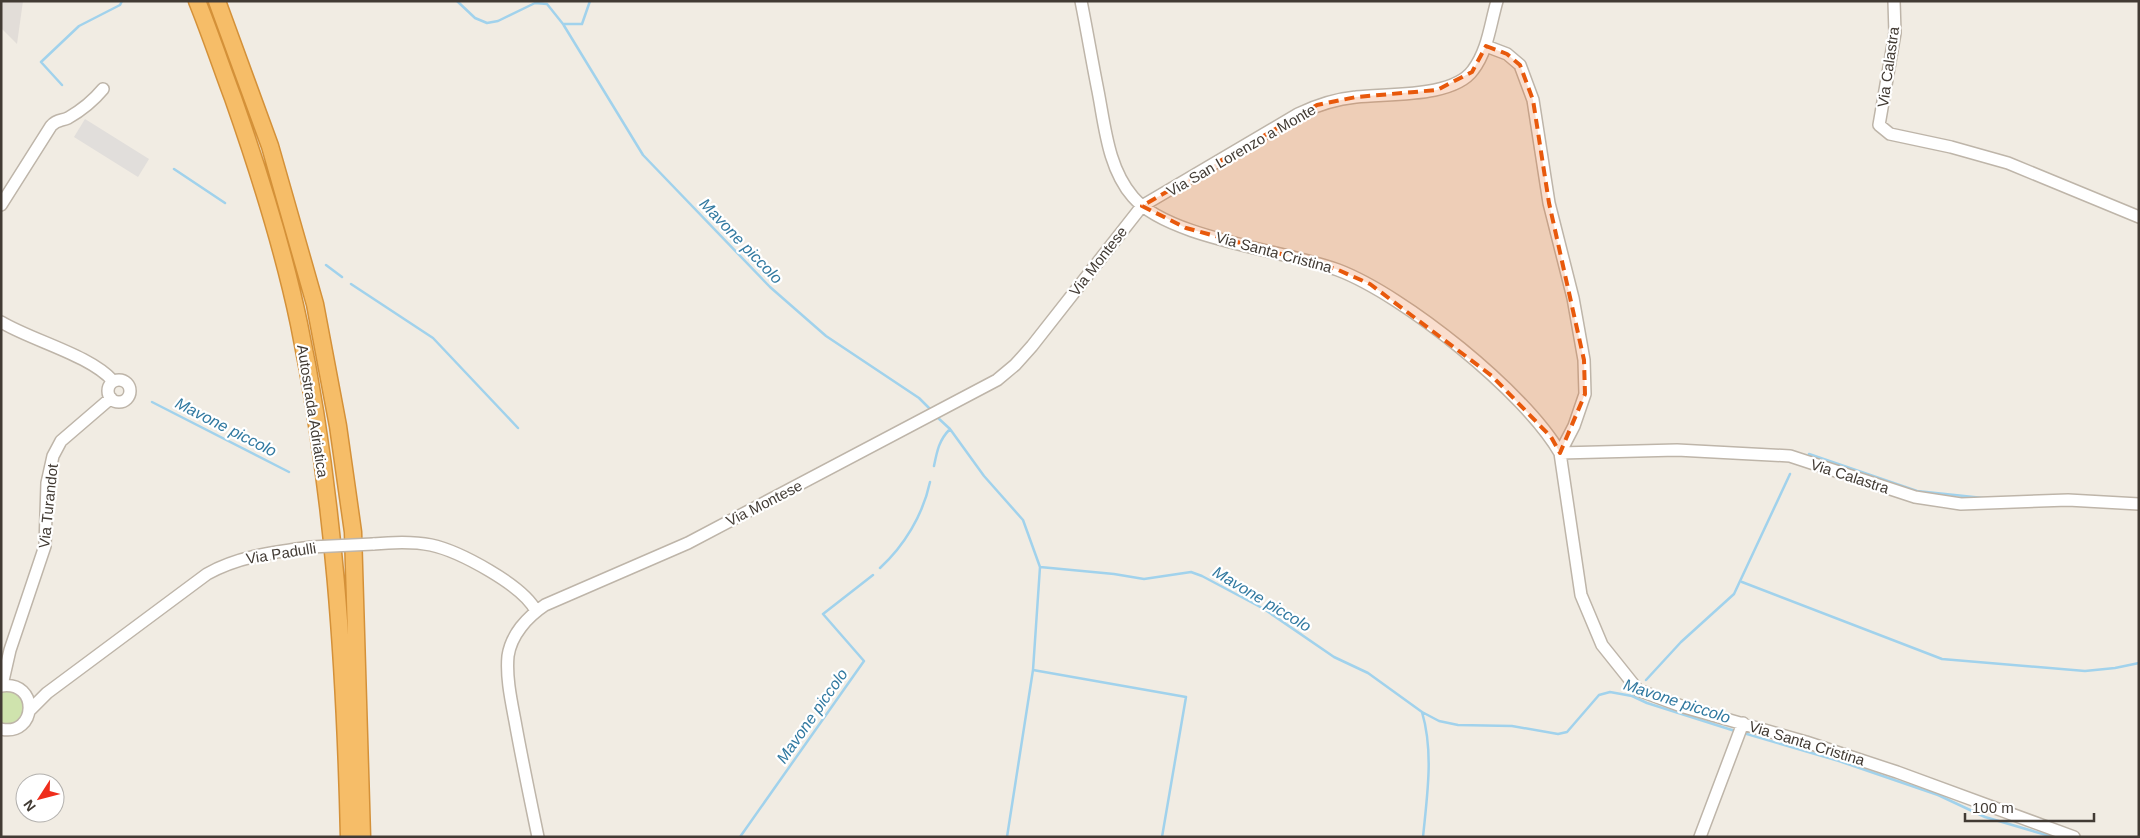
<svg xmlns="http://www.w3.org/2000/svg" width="2140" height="838" viewBox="0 0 2140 838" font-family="Helvetica,sans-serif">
<rect width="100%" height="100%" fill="#f1ece3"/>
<path fill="#e2ddd8" d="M1,1H23L17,44L1,28Z"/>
<path fill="#cfe3ad" d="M7,689L23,696L26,712L15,724H1V691Z"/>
<path fill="#e1dedb" d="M85,119L149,159L138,177L74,137Z"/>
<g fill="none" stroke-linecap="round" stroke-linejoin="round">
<path stroke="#a1d2ec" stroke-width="2.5" d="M457,1L475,18L487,23L498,21L535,3L547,4L563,24L643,155L770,287L826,336L919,398L932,411
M563,24H582L590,1
M62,85L41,62L79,26L120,5L122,1
M174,169L225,203
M326,265L342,277
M351,284L433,338L518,428
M152,402L289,472
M937,417L950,429L984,476L1023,520L1040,567L1114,574L1144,579L1191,572L1202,576L1264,609L1334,657L1368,673L1422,712L1439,721L1458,725L1512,726L1558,734L1567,732L1599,695L1610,692L1632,696L1647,703L1735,731
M1809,454L1917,491L1983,498
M934,466C937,451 939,440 950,429
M1040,567L1033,670L1186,697L1162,837
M880,568C904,546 923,515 930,482
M1742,582L1942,659L2085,671L2115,668L2139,663
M1646,680L1681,642L1734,594L1790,474
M1422,712C1434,753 1427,796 1423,837
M1747,734L1839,761L1938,795L1985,817L2053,837
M740,837L864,661L823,614L873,575
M1007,837L1033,670"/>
<defs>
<path id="minor" d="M1081,1C1087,31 1092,61 1098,91C1105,127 1108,168 1133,197C1169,239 1285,250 1338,270C1404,295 1525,392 1560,453L1581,595L1602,645L1638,690L1684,707L1806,742L1897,772L2074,837
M1894,1L1895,33L1879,125L1890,134L1951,147L2008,163L2139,217
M1486,46L1507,54L1520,65L1533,100L1549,203L1573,298L1584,360L1585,394L1574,426L1560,453
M1,205L51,126C57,119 62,121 68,118C82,110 93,101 103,89
M1,322C33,341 90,355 113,381
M108 391a11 11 0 1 1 22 0a11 11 0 1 1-22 0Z
M1560,453L1677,450L1790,456L1915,497L1961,504L2068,500L2139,504
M373,544C393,542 412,541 431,545C459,551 523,585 536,611
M2,685L10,650L45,546L47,483L53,456L61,441L111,398
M1,686C40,680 37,737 1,729
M30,710L47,693L207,574C239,556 275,552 311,547
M538,837C530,798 522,760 515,721C511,700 506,677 508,656C511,635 527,617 545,605L688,543L997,380L1015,365L1032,346L1142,206L1298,114C1317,105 1335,99 1356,97C1388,93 1453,98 1473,70C1488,50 1490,25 1497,1
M1700,837L1743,723"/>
<path id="highway" d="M197,1C210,33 221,66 233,98C259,172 283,247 299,324C334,493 345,665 349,837
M217,1L270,146L315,304L338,426L353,532L362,837"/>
</defs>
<use href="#minor" stroke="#beb5a9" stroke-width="14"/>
<use href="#highway" stroke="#d49139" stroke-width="19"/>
<use href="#minor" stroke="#fff" stroke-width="11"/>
<use href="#highway" stroke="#f6bd68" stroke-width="16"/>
<defs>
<path id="minor-bridge" d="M311,547L373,544"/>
</defs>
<use href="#minor-bridge" stroke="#beb5a9" stroke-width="14" stroke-linecap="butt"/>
<use href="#minor-bridge" stroke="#fff" stroke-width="11"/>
</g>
<path fill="#e8590c" fill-opacity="0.2" stroke="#e8590c" stroke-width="4" stroke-dasharray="10 6" stroke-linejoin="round" d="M1486,46L1507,54L1520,65L1533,100L1549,203L1584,360L1585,394L1560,453L1551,437L1492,376L1370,284L1336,269L1186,228L1142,206L1317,105L1356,97L1437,90L1472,72Z"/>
<g text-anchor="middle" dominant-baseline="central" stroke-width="4.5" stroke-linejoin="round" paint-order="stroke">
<g font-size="15" fill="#423b34" stroke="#fff">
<text transform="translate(1888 67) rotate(-82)">Via Calastra</text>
<text transform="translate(1241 150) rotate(-30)">Via San Lorenzo a Monte</text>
<text transform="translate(1274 252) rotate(15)">Via Santa Cristina</text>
<text transform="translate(1098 261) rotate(-52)">Via Montese</text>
<text transform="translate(313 411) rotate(81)">Autostrada Adriatica</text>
<text transform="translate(1850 476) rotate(18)">Via Calastra</text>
<text transform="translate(764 503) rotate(-27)">Via Montese</text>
<text transform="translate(48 506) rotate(-84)">Via Turandot</text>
<text transform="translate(281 553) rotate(-9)">Via Padulli</text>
<text transform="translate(1807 743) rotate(17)">Via Santa Cristina</text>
</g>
<g font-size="16" font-style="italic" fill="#3179a0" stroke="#fff">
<text transform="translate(741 241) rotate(46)">Mavone piccolo</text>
<text transform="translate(226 427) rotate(27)">Mavone piccolo</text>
<text transform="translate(1262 599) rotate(31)">Mavone piccolo</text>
<text transform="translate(1677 701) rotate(18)">Mavone piccolo</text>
<text transform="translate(812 716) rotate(-55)">Mavone piccolo</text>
</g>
</g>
<rect width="2140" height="838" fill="none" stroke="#423b34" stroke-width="5"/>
<g transform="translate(40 798) rotate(234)"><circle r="24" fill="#ffffff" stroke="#b3b1ae"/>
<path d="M0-4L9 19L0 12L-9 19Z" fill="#ef2d1c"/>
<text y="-8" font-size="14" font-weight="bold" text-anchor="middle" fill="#423b34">N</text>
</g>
<path d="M1965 813v8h129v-8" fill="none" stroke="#423b34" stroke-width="2.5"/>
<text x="1972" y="813" font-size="15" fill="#423b34" stroke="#ffffff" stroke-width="4" paint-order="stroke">100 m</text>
</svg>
